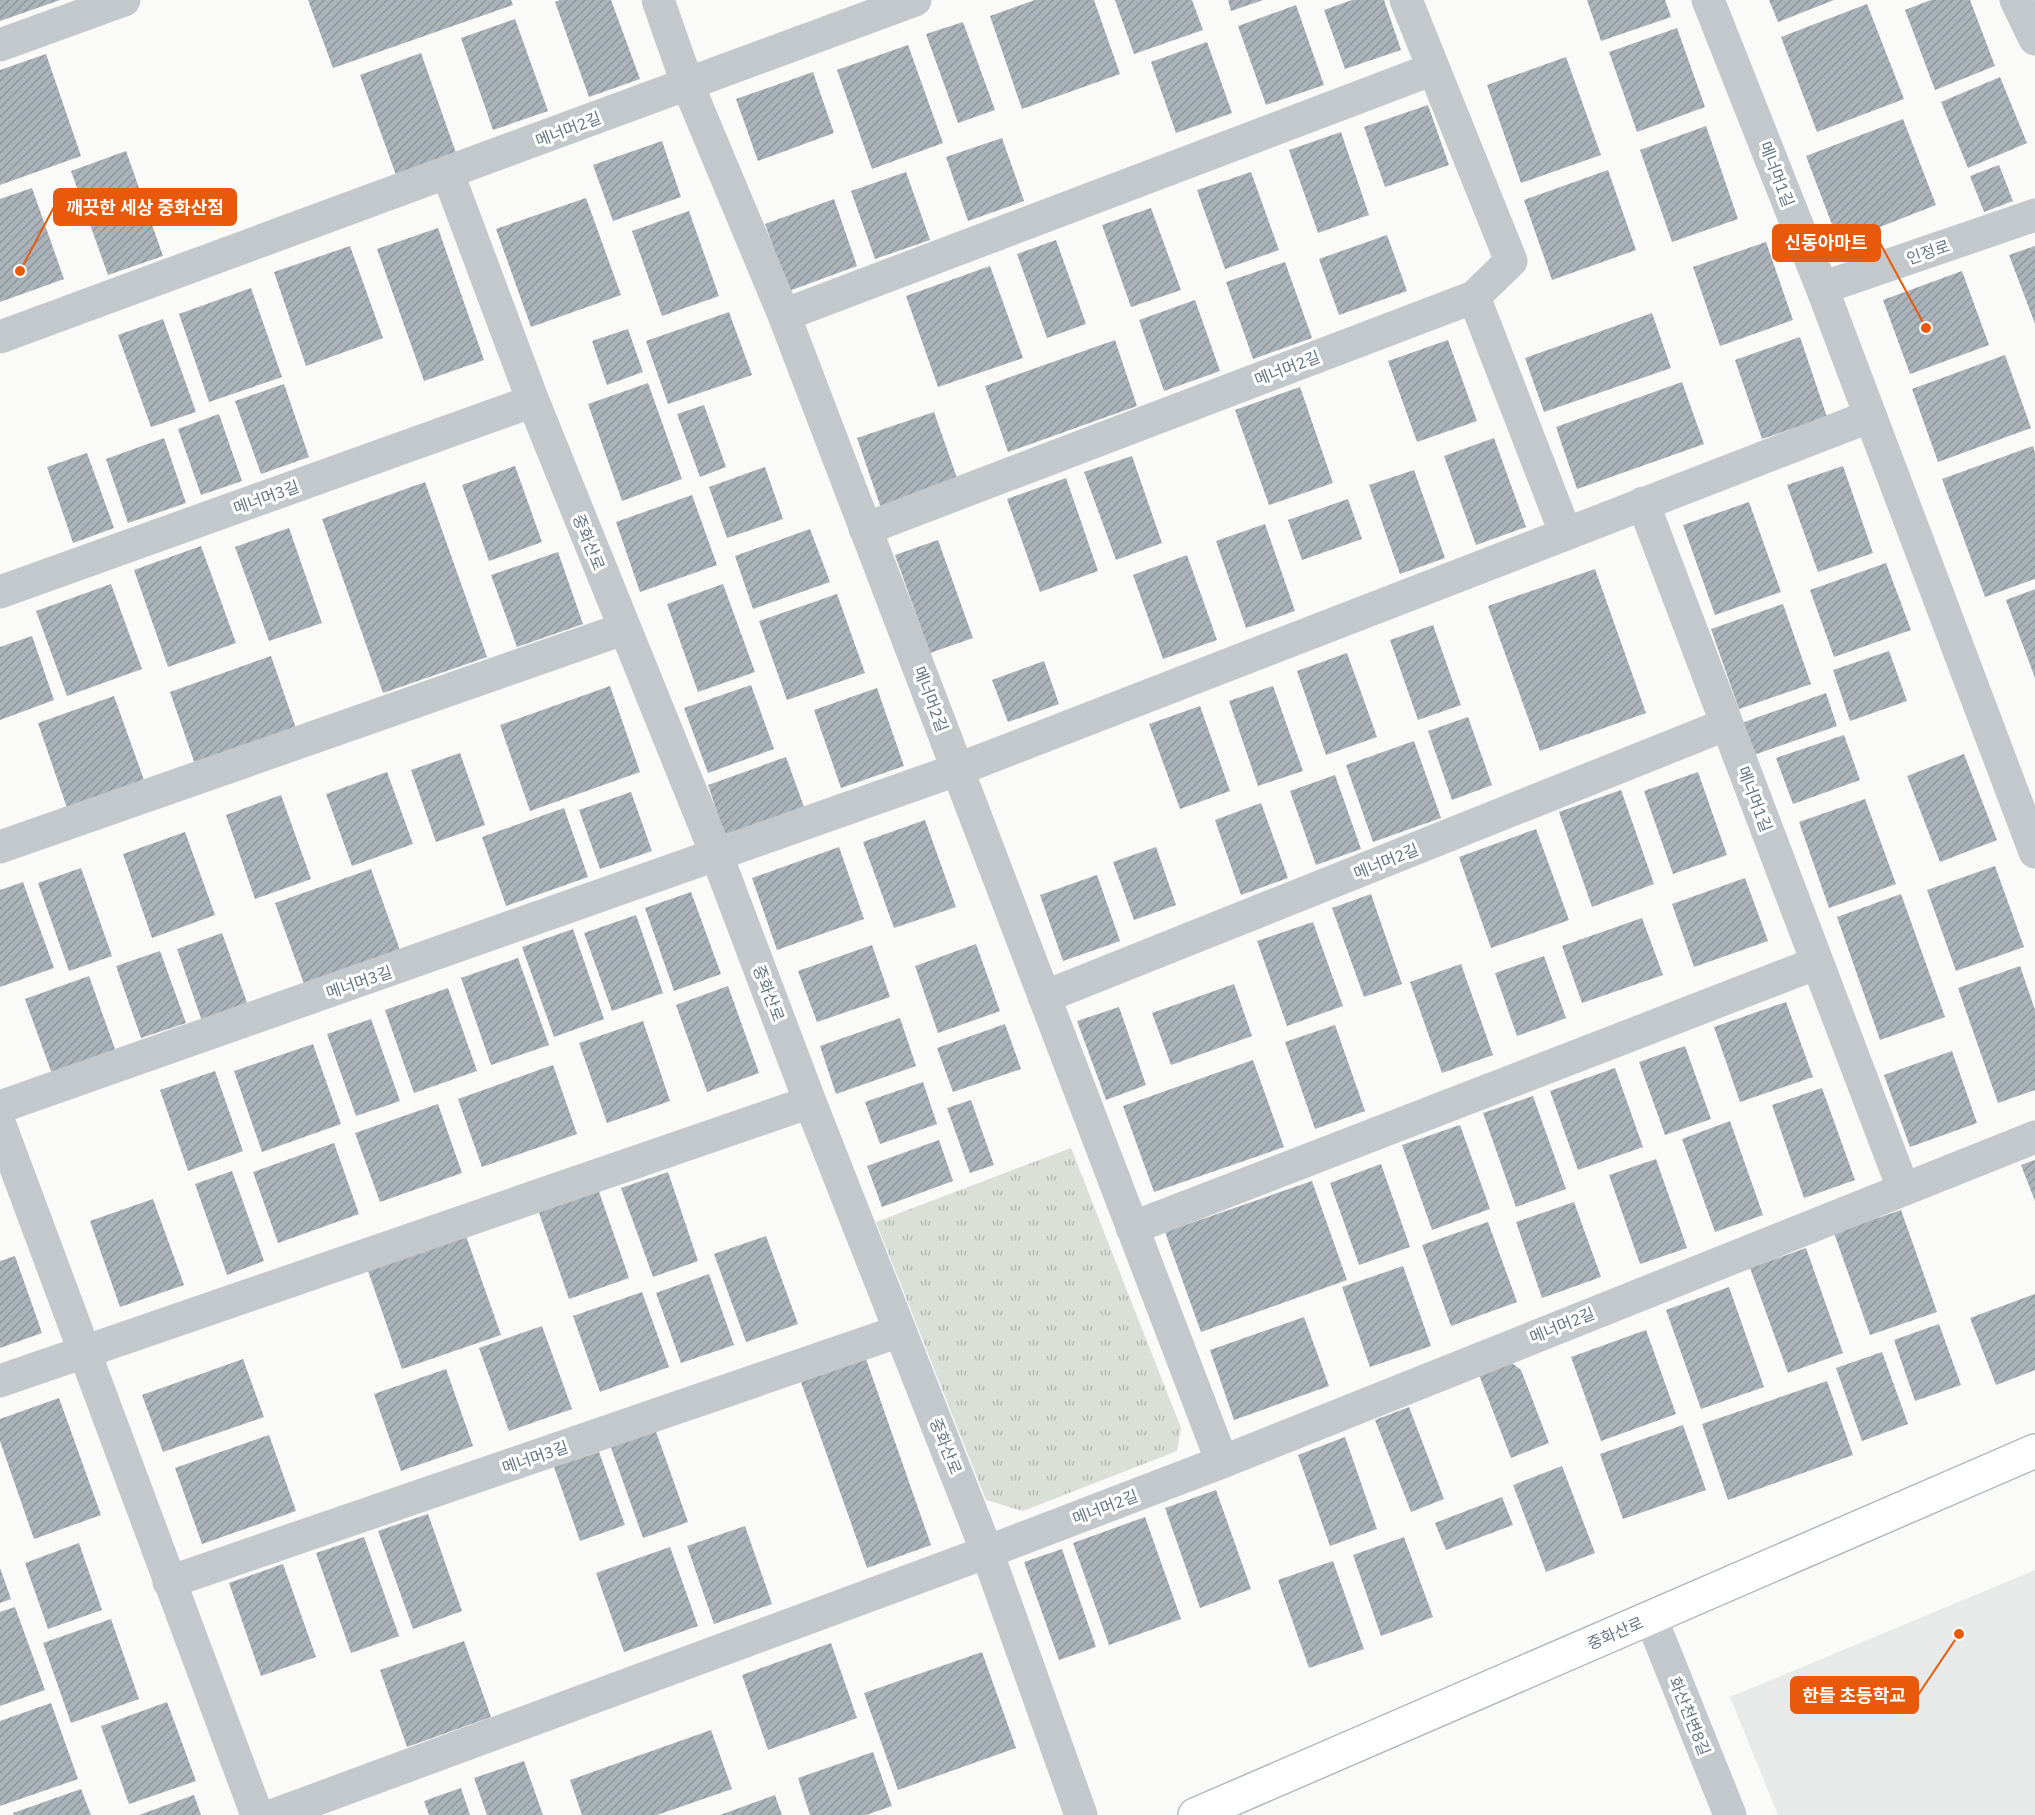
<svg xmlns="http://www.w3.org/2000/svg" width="2035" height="1815" viewBox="0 0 2035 1815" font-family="'IBM Plex Sans','Noto Sans KR',sans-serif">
<defs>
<pattern id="park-tufts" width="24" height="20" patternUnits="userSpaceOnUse" patternTransform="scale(1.5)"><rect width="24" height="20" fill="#dadfd7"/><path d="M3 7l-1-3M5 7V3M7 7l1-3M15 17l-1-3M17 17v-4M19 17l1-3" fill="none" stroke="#b4b9b4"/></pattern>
<pattern id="building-hatch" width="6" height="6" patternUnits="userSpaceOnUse" patternTransform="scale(1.5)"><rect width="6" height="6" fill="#aab3b9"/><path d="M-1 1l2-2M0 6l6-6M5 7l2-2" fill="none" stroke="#8e969c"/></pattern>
</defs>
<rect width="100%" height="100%" fill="#fafaf8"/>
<path fill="#e8e9e9" d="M2035,1570V1815H1778L1730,1697Z"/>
<path fill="url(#park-tufts)" d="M1071,1148L1181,1428L1177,1451L1023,1511L986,1500L876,1222Z"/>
<path fill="url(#building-hatch)" d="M0,0H60L0,21Z
M308,0H511L513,5L333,68Z
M560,0H611L640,79L589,97L555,2Z
M1035,0H1094L1120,74L1022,109L990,16Z
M1115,0H1192L1203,30L1134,54Z
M1228,0H1263L1231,11Z
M1352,0H1384L1401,50L1345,69L1324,10Z
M1587,0H1665L1671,17L1601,41Z
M1769,0H1834L1778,22Z
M1931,0H1970L1995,66L1935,90L1905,10Z
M1867,4L1904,99L1817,132L1781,37Z
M1296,5L1324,85L1266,105L1238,26Z
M515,19L548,111L493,130L461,38Z
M963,22L995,110L958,123L926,34Z
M1677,28L1705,107L1637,132L1609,52Z
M1207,42L1232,113L1176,133L1151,62Z
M908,45L943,143L872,169L837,70Z
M421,53L456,153L396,175L360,75Z
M46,54L81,156L0,185V70Z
M1566,57L1601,155L1521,183L1487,85Z
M813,72L834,133L758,161L736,99Z
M2000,77L2027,143L1968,168L1941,102Z
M1428,105L1449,165L1385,187L1364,127Z
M1903,119L1936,205L1839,243L1806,156Z
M1706,126L1738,219L1672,242L1640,150Z
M1341,132L1369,215L1318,233L1289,150Z
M1002,138L1024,201L968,221L946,157Z
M662,141L681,197L613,221L593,165Z
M126,151L163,256L108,275L71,171Z
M1999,165L2013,201L1984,212L1970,176Z
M1608,170L1636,250L1552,280L1524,200Z
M906,172L930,240L875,259L851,191Z
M1251,172L1279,250L1225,269L1197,190Z
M32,188L64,279L0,302V199Z
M586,198L621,295L531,327L496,229Z
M834,199L857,266L789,291L765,224Z
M1151,208L1181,290L1131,307L1102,225Z
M689,211L719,296L662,316L632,231Z
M438,228L484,360L424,381L377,249Z
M1387,235L1407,291L1339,315L1319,259Z
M1056,240L1086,324L1047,338L1017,254Z
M1766,242L1793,320L1720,346L1693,267Z
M350,246L383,338L306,366L274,272Z
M2035,246V324L2009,255Z
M1285,262L1312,338L1253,359L1226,282Z
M990,266L1023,358L938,387L906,296Z
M1962,271L1989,345L1910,374L1883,300Z
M251,288L282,377L209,402L179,314Z
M1195,300L1220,371L1164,391L1139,320Z
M729,312L752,375L668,404L646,341Z
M1652,313L1671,368L1544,412L1525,358Z
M163,319L196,412L151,427L118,335Z
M628,329L643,372L607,385L592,341Z
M1800,337L1827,417L1762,439L1735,360Z
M1115,340L1137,406L1008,452L985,386Z
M1448,340L1477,421L1417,442L1388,361Z
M2005,355L2031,428L1938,462L1912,389Z
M1682,382L1704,444L1577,489L1556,427Z
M648,383L682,479L622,501L588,404Z
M284,384L309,457L261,474L235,401Z
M1300,387L1333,483L1269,505L1235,410Z
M704,405L726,467L700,477L677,414Z
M934,412L958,481L881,508L857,438Z
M219,414L242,481L201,495L178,429Z
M164,438L186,503L128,523L106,459Z
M1494,438L1526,527L1476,545L1444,456Z
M2033,446L2035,453V579L1985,597L1942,479Z
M87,453L114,528L73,543L47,467Z
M1132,456L1162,543L1116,560L1084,472Z
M515,466L542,542L489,561L462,485Z
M1843,466L1873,553L1818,572L1787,485Z
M765,467L783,519L727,538L709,487Z
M1414,470L1445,558L1400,574L1369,485Z
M1066,478L1098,571L1040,592L1007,499Z
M425,482L487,657L383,693L322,519Z
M692,495L717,565L640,592L616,522Z
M1348,499L1362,539L1302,560L1288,520Z
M1749,502L1781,592L1715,615L1683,525Z
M1265,524L1295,611L1246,628L1216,541Z
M289,528L322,623L269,641L235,547Z
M810,529L830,582L753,609L735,556Z
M938,540L973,638L930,653L895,555Z
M201,546L236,643L168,667L134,570Z
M558,552L583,624L517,647L491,575Z
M1187,555L1217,640L1163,659L1133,575Z
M1886,563L1911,630L1834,657L1810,590Z
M1595,569L1646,713L1540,751L1488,606Z
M111,584L142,669L67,696L36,611Z
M723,584L755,672L698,692L667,604Z
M2035,589V678L2006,600Z
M837,594L865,673L787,700L759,621Z
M1783,604L1811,684L1739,709L1711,629Z
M1433,625L1461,705L1418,720L1390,640Z
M32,636L54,700L0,720V647Z
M1889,651L1907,701L1850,721L1833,670Z
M1347,653L1377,737L1326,755L1297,671Z
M271,656L299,737L198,773L170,692Z
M1044,661L1059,704L1008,722L992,680Z
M751,685L774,749L708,773L684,708Z
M610,686L640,772L530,811L500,725Z
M1273,686L1303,771L1258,786L1229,701Z
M877,688L904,766L841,788L814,710Z
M1826,693L1837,726L1748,757L1736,725Z
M114,696L145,783L68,811L38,723Z
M1200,706L1230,791L1180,809L1149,724Z
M1468,717L1492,785L1452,800L1428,731Z
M1844,735L1860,780L1793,804L1776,758Z
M1414,741L1441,818L1373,842L1346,765Z
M460,753L485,825L436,842L411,770Z
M1964,754L1997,840L1940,862L1907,776Z
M786,757L804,807L725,836L708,785Z
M387,772L413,844L352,866L326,794Z
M1698,772L1727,855L1673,874L1644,791Z
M1335,775L1361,849L1316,865L1290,791Z
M1621,790L1654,884L1592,907L1559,812Z
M631,792L652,851L600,869L579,810Z
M281,795L311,879L255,899L226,815Z
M1865,799L1896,884L1829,908L1799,822Z
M1261,803L1288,878L1241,895L1215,820Z
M564,808L588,877L506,906L482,837Z
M925,820L956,907L894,928L863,842Z
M1536,829L1569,920L1491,948L1459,857Z
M185,832L215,915L152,938L123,854Z
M839,847L864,919L777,950L752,878Z
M1156,847L1176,905L1134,920L1113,862Z
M1995,866L2024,947L1956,971L1927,890Z
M81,868L112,956L69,971L38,883Z
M371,869L400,950L304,984L275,903Z
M1097,875L1120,941L1063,961L1040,895Z
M1745,878L1768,941L1694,967L1672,904Z
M23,882L54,968L0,987V890Z
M691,892L721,974L674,991L645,908Z
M1371,894L1402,984L1364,997L1332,908Z
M1901,894L1945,1017L1880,1040L1837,917Z
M636,915L663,993L612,1011L584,933Z
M1642,918L1663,975L1582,1003L1562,946Z
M1313,922L1343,1006L1287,1026L1257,941Z
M573,929L604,1019L554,1037L522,947Z
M222,933L250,1011L204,1027L177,949Z
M976,944L1000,1011L938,1033L915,966Z
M872,945L890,997L817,1022L798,971Z
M160,951L186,1023L141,1038L116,966Z
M1544,956L1566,1018L1517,1036L1495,973Z
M518,958L549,1045L491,1065L461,978Z
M1461,964L1493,1055L1442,1073L1410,982Z
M2020,966L2035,1010V1090L1998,1103L1958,988Z
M89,976L116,1052L52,1074L25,999Z
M1234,984L1252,1036L1171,1065L1152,1013Z
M728,986L759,1073L707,1092L676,1005Z
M448,988L477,1071L414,1093L385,1010Z
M1786,1002L1813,1077L1740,1102L1714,1027Z
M1119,1007L1146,1085L1106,1100L1077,1021Z
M900,1018L916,1066L836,1094L820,1046Z
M371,1019L400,1101L356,1116L327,1034Z
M643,1021L670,1101L607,1123L579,1043Z
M1005,1024L1021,1069L953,1092L937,1048Z
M1335,1025L1365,1111L1315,1129L1285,1042Z
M313,1044L341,1124L262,1152L234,1071Z
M1685,1046L1711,1119L1665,1135L1639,1062Z
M1952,1051L1977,1123L1910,1147L1884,1075Z
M1253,1060L1284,1147L1154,1192L1123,1106Z
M553,1065L577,1134L482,1167L458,1099Z
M1615,1068L1643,1147L1578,1170L1550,1091Z
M215,1071L243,1151L188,1171L160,1090Z
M923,1082L937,1124L880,1144L865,1102Z
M1822,1088L1855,1180L1804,1198L1772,1105Z
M1533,1096L1566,1189L1516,1207L1483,1113Z
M971,1100L994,1165L970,1173L947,1108Z
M438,1104L462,1173L380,1202L355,1133Z
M1730,1121L1763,1215L1715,1232L1682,1139Z
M1460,1125L1490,1209L1432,1230L1402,1145Z
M939,1140L953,1181L882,1207L867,1166Z
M334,1143L359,1214L278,1243L253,1172Z
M1656,1159L1687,1248L1640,1264L1609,1175Z
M2035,1160V1201L2021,1165Z
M1381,1164L1410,1247L1359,1265L1330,1183Z
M232,1171L264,1261L227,1275L195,1184Z
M668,1172L698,1261L653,1277L621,1188Z
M1312,1181L1347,1280L1201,1332L1165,1232Z
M597,1186L629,1278L569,1299L537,1207Z
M153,1199L184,1285L120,1307L90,1221Z
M1574,1202L1601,1277L1542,1298L1516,1222Z
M1901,1210L1937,1312L1870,1335L1834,1233Z
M1488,1222L1517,1302L1451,1326L1422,1245Z
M466,1236L501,1335L402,1369L368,1271Z
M766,1236L798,1324L746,1342L714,1254Z
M1806,1248L1843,1353L1788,1373L1750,1268Z
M15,1256L42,1333L0,1348V1261Z
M1403,1266L1431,1346L1370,1367L1342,1287Z
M709,1274L734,1345L681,1363L656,1293Z
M1729,1287L1764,1387L1701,1409L1666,1310Z
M642,1292L669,1367L600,1392L573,1316Z
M2035,1294V1370L1996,1385L1970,1318Z
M1304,1317L1329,1386L1234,1420L1210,1350Z
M1939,1324L1961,1385L1915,1401L1894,1340Z
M542,1326L572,1409L509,1431L479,1348Z
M1646,1330L1676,1414L1601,1441L1571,1357Z
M1882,1352L1908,1424L1862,1441L1836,1368Z
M1503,1356L1521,1370L1549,1443L1511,1458L1476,1367Z
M243,1359L264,1417L163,1452L142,1395Z
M866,1359L931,1545L867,1568L801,1382Z
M446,1369L473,1446L401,1471L374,1394Z
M1827,1381L1853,1455L1728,1500L1702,1424Z
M59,1398L101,1515L34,1539L0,1441V1419Z
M1409,1407L1444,1499L1411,1512L1375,1420Z
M1683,1425L1706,1490L1623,1519L1600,1454Z
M654,1426L688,1522L643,1538L609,1442Z
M269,1435L296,1511L202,1544L175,1468Z
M1345,1437L1377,1529L1330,1546L1298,1455Z
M599,1452L625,1525L580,1541L554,1467Z
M1562,1466L1595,1553L1546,1572L1513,1485Z
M1216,1490L1251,1589L1200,1608L1165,1508Z
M1502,1497L1513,1525L1446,1550L1435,1523Z
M428,1514L462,1611L413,1629L378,1531Z
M1145,1517L1181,1619L1109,1645L1073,1543Z
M745,1526L772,1604L714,1624L687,1546Z
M364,1537L399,1636L351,1653L316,1553Z
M1404,1537L1433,1617L1381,1636L1353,1555Z
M79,1543L102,1610L48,1629L25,1563Z
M670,1547L698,1626L624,1652L596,1573Z
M1062,1549L1096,1647L1059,1660L1024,1562Z
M1333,1561L1364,1649L1309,1668L1278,1580Z
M283,1564L316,1657L261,1676L229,1583Z
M0,1568L11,1599L0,1603Z
M15,1607L45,1690L0,1706V1612Z
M111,1619L139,1699L71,1723L43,1643Z
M464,1641L491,1717L407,1747L380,1670Z
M831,1643L857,1718L768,1750L742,1675Z
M982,1652L1016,1748L898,1790L864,1693Z
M167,1702L196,1781L129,1804L101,1726Z
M51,1703L78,1779L0,1806V1721Z
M711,1730L732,1789L657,1815H582L570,1780Z
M873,1752L892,1806L866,1815H810L798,1778Z
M524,1761L543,1815H487L474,1778Z
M461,1788L470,1815H429L424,1801Z
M81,1789L91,1815H14L13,1813Z
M194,1795L201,1815H139Z
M775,1795L782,1815H720Z"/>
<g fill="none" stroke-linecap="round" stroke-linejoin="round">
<defs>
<path id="secondary" d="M1195,1815L2035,1451"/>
</defs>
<use href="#secondary" stroke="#b3babf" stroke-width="36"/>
<path stroke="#c3c8cc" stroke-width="33" d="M658,0L687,83L784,315L1222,1462
M1406,0L1511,261L1474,297
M1708,0L1822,288L2035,852
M2016,0L2035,39
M0,45L124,0
M448,174L533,401L717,856L810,1102L987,1552L1081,1815
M1822,288L2035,215
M784,315L1433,69
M0,337L915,0
M1643,503L1903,1188
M865,529L1474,297L1565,532
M0,592L533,401
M0,847L623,629
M1044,997L1727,724
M0,1107L959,769L1868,417
M0,1125L257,1815
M1132,1228L1817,963
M0,1381L810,1102
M169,1582L900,1331
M1651,1618L1730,1815
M274,1815L987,1552L1222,1462L2035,1137"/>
<use href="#secondary" stroke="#fff" stroke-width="33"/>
</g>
<g text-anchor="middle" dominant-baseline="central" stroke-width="6" stroke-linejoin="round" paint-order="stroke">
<g font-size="16" fill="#657683" stroke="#fff">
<text transform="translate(568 129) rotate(-21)">메너머2길</text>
<text transform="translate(1777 174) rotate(69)">메너머1길</text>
<text transform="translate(1928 252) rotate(-19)">인정로</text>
<text transform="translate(1287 368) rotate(-21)">메너머2길</text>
<text transform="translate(266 497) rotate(-20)">메너머3길</text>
<text transform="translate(589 542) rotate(68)">중화산로</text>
<text transform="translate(931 699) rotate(69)">메너머2길</text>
<text transform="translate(1755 799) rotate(69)">메너머1길</text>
<text transform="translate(1386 861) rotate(-22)">메너머2길</text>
<text transform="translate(359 982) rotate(-19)">메너머3길</text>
<text transform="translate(769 993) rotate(69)">중화산로</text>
<text transform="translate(1562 1325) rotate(-22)">메너머2길</text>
<text transform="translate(946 1446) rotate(68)">중화산로</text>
<text transform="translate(535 1457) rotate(-19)">메너머3길</text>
<text transform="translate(1105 1507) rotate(-21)">메너머2길</text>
<text transform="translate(1615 1633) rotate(-23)">중화산로</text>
<text transform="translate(1690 1716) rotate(68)">화산천변8길</text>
</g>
</g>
<path fill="none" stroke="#e8590c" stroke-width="2" d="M20 271L54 207M1926 328L1880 243M1959 1634L1918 1695"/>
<g fill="#e8590c" stroke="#fff" stroke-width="2">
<circle cx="20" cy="271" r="6"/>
<circle cx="1926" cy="328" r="6"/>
<circle cx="1959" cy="1634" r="6"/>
</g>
<g fill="#e8590c" stroke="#e8590c" stroke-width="2">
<rect x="54" y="189" width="182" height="36" rx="6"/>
<rect x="1773" y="225" width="107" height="36" rx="6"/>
<rect x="1791" y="1677" width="127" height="36" rx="6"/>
</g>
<g font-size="18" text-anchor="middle" font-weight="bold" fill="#fff">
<text x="145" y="214">깨끗한 세상 중화산점</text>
<text x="1826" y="249">신동아마트</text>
<text x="1854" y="1702">한들 초등학교</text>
</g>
</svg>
